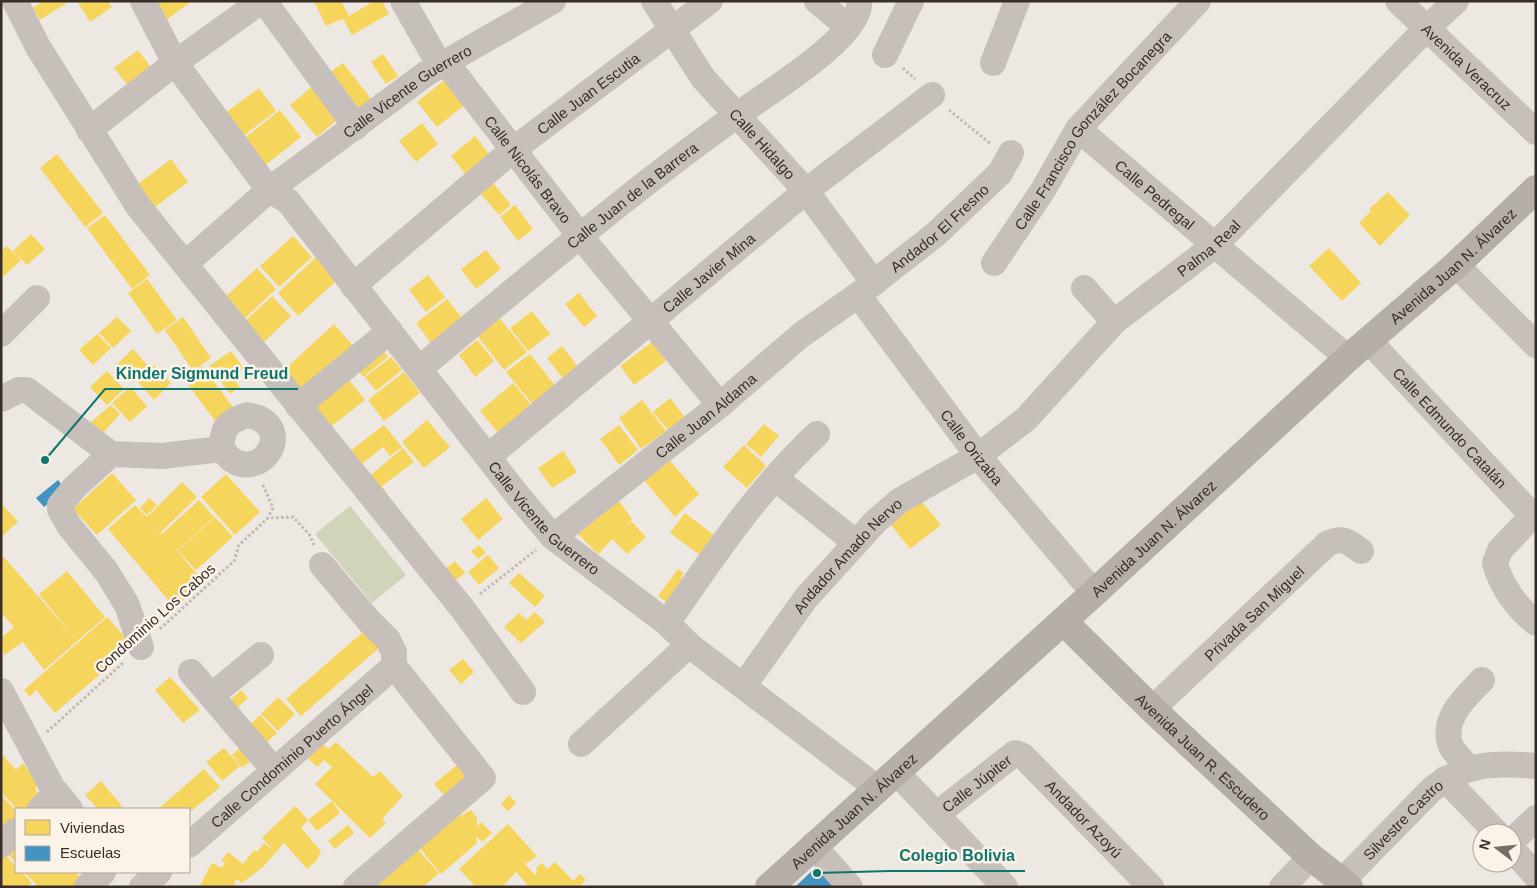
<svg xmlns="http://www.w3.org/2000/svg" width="1537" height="888" viewBox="0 0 1537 888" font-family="Arial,sans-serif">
<rect width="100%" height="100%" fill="#eee8e2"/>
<path fill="#d0d5ba" d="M350,506L406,575L372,603L315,534Z"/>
<path fill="#f6d55c" d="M43,1H70L40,20L33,8Z
M77,1H108L112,7L90,22Z
M146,1H192L161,24Z
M314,1H341L349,16L374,1H382L389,14L352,35L343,19L326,26Z
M138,50L155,73L132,91L114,68Z
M383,54L398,76L386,84L371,62Z
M343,63L372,100L357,111L329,73Z
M447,78L467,103L437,127L417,102Z
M313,86L339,118L317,137L290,105Z
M259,88L276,111L239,139L221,116Z
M280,110L301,137L263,167L242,140Z
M422,123L438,144L416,162L399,141Z
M475,136L493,159L469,179L451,156Z
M57,154L103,213L85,227L40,168Z
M171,159L188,182L155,207L138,184Z
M493,183L511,205L499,215L480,193Z
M1388,192L1410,215L1380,246L1359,223L1371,211L1369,209Z
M515,205L533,229L518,241L500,217Z
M105,215L150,275L132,289L87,228Z
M31,234L45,249L27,265L13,251Z
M293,236L312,257L279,287L260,266Z
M7,246L21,260L3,277L1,251Z
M1329,248L1361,283L1342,301L1309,266Z
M486,250L501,269L476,289L461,269Z
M316,257L337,280L298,316L278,293Z
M257,268L276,289L245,318L225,297Z
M428,275L445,297L426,312L409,290Z
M147,279L177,320L157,334L128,293Z
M579,293L597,316L584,327L565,304Z
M272,296L291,316L263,343L244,322Z
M447,299L462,318L431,343L416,323Z
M532,311L550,334L528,351L510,328Z
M497,315L527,352L504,370L475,333Z
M117,317L131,331L113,348L99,333Z
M183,317L211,358L193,371L165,330Z
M334,324L354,347L305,392L284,370Z
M97,334L111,348L93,365L79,350Z
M477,340L494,361L475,377L459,355Z
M652,342L666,361L634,385L620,366Z
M562,346L580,369L564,380L547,358Z
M133,349L150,368L133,383L116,365Z
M382,349L388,357L363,377L357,368Z
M231,351L244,368L232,377L240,387L230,394L209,366Z
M530,354L558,389L535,407L506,372Z
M391,357L402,370L376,391L365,377Z
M154,365L171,383L154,400L137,381Z
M202,366L233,407L215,421L184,379Z
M107,371L124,389L107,405L90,387Z
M404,372L420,393L384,421L368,400Z
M346,376L365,400L329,428L310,404Z
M513,383L532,406L499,434L480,411Z
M130,387L147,406L130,422L112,403Z
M670,398L685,417L668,430L653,412Z
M642,400L666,431L641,449L619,418Z
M111,405L120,414L102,434L91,422Z
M427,420L450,447L424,468L402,442Z
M764,424L779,436L761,457L746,444Z
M384,425L402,447L390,456L383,447L362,464L347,453Z
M619,425L638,450L619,465L600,439Z
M744,445L766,466L747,488L723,467Z
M403,448L414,462L382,486L392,501L367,478Z
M563,451L577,472L552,488L538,468Z
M670,461L699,494L675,517L643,479Z
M112,473L136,500L97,535L73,509Z
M226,474L260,512L235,535L201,497Z
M182,482L197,497L161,532L153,524L162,534L199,500L214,517L177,551L204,582L175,608L108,529L135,505L147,517Z
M918,497L941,525L910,549L888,521Z
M149,498L157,505L147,515L140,508Z
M486,498L503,519L478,540L461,519Z
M619,501L632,519L598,554L578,534Z
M1,503L18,522L1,537Z
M685,513L719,539L704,558L670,533Z
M215,517L233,537L196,570L178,551Z
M631,521L646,537L627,554L612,539Z
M479,545L486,553L478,559L471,551Z
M1,554L75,638L39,594L67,571L105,617L44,670L23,642L4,655L1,647V638L14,627L1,613Z
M488,555L499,568L479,585L468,572Z
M455,561L465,573L451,584L441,572Z
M678,569L684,573L681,578L689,583L672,607L658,596Z
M519,573L545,596L535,607L509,583Z
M535,612L545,622L521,643L504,627L519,613L526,620Z
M107,617L133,646L55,713L36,690L30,697L24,690Z
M364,631L379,648L301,716L286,699Z
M463,659L474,672L461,684L449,670Z
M170,677L200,710L183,723L155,690Z
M241,690L248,698L236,709L228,702Z
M278,697L295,714L278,731L261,714Z
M260,715L277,733L266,743L249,725Z
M316,737L328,749L336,742L373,777L380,771L403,796L382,819L386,823L370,838L315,784L332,767L324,760L317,767L301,751Z
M245,744L256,757L242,768L232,755Z
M224,748L240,766L222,781L206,762Z
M1,753L16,770L23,763L38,785L35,789L41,797L28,809H17L1,792Z
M458,764L469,776L445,796L434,784Z
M204,769L220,787L189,813V809H158Z
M101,781L122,806L118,809H98L85,795Z
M1,795L16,811V818L3,831Z
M509,795L516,803L508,811L501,804Z
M332,801L340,813L317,831L308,820Z
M295,806L308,820L301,828L321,851L317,860L307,869L284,843L263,867L242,883L237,879L234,883L236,887H199L212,863L222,868L225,862L221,861L228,852L243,864L254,850L257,852L264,843L275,852L262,838Z
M453,808L460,816L471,810L477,818V827L481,822L492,833L482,842L476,836L477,843L441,874L415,842Z
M508,824L537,856L525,864L535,875L537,872L536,868L542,863L547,869L555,862L573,881L580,874L586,880L579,887H529L516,872L502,887H476L459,869Z
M348,825L354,833L335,849L328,841Z
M16,835V863L2,848Z
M412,843L439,873L423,887H356Z
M1,851L16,866V872H22L32,883L28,887H1Z
M24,872H75L82,879L74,887H39Z"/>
<path fill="#4393c3" d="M58,480L66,490L44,507L36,498Z
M818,865L838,887H795Z"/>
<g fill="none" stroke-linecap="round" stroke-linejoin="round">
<path stroke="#c0b8b2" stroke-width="3" stroke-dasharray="2.5 2.5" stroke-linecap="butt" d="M903,68L915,79
M949,110L991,144
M263,485L273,508L268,517
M480,594L536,550
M160,629L234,561L239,545L268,518L293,517L309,534L314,545
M47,732L124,662"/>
<g stroke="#c7c0ba" stroke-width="26">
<path d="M15,1L38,47L138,206L462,608L523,692"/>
<path id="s1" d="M143,1L175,63L269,190L288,201L518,496L553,537L667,623L689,645L877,788"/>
<path d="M264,1L356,127"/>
<path id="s2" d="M403,1L439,64L451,69L580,236L720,405"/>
<path id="s3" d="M654,1L703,78L806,191L874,283"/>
<path d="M817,1L848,27"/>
<path id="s4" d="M1398,1L1536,132"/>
<path d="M885,55L911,1"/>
<path d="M993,63L1017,1"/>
<path id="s5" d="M1078,129L1348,358"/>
<path d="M89,130L175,63L261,1"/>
<path id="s6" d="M994,263L1043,190L1078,129L1198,1"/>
<path id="s7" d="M185,264L269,190L427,73L553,1"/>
<path d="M1456,265L1536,345"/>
<path id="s8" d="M353,286L514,149L710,1"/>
<path d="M1084,288L1114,322"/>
<path id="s9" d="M858,295L978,456L1094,593"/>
<path d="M1,334L37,298"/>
<path id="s10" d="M1368,340L1532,515"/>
<path id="s11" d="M419,369C529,278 637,185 753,104C777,87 864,33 859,1"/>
<path d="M1,399L19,390H27L111,454L162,456L221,449"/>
<path d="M298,406L390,331"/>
<path d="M247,415C251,416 258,417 262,420C290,438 259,478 232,460C228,457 225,452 221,449C223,427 226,422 247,415Z"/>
<path d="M111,454L75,487L60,505V510L70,527L106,571L127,605L141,647"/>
<path id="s12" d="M489,456L806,191L932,95"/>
<path d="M775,478L855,542"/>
<path d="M1536,512L1500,550L1495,563C1501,586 1517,608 1536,623"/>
<path id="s13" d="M553,537L720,405L801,335L858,295L936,234L1000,173L1011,153"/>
<path d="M322,565L369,621L388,640L394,652V666"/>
<path d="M667,623C713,557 758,489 817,434"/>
<path d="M191,672L274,770"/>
<path id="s14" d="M744,685L806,598L875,522L899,501L978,456L1026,419L1114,322L1215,245L1427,28L1456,1"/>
<path d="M1,691L52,787L70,809"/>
<path d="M212,695L261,655"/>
<path id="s15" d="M1152,709L1327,544C1343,536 1349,542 1361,551"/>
<path d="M581,744L689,645"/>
<path d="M1469,769C1464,762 1453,752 1450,744C1442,717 1466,697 1482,680"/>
<path d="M896,772L1005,887"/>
<path d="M1445,779L1497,833"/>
<path d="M40,809L56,794"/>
<path id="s16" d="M937,814L1015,753L1023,756L1151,887"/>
<path d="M1512,841L1536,818"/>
<path d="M1,845L16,831"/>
<path id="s17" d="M189,845L394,666"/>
<path d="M813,845L850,887"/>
<path d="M1512,849L1536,876"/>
<path id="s18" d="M1343,880L1432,789C1467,763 1494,762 1536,766"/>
<path d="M87,887L103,872"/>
<path d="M142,887L159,872"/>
<path d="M356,887L483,778L394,666"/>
<path d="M1282,887L1311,857"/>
</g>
<g stroke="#b6aea9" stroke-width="28">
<path id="s19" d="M1063,621L1152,709L1311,857L1349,887"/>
<path id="s20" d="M769,887L1094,593L1348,358L1456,265L1536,189"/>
</g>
</g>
<g text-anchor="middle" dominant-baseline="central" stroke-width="5" stroke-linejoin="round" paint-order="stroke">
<g font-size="15" fill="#392d28" stroke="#fbf2e8">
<text stroke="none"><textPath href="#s4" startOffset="95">Avenida Veracruz</textPath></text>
<text stroke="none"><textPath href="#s7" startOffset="282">Calle Vicente Guerrero</textPath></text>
<text stroke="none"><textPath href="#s8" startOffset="304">Calle Juan Escutia</textPath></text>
<text stroke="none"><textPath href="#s6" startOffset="166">Calle Francisco González Bocanegra</textPath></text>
<text stroke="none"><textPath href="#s3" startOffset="180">Calle Hidalgo</textPath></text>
<text stroke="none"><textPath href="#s2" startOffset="212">Calle Nicolás Bravo</textPath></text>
<text stroke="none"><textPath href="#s5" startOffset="101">Calle Pedregal</textPath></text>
<text stroke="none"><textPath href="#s11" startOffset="275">Calle Juan de la Barrera</textPath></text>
<text stroke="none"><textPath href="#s13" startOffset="495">Andador El Fresno</textPath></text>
<text stroke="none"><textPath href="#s14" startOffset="644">Palma Real</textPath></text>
<text stroke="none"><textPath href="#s20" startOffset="924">Avenida Juan N. Álvarez</textPath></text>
<text stroke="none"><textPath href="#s12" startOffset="286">Calle Javier Mina</textPath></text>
<text stroke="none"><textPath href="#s13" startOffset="195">Calle Juan Aldama</textPath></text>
<text stroke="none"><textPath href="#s10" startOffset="120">Calle Edmundo Catalán</textPath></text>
<text stroke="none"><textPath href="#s9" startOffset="190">Calle Orizaba</textPath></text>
<text stroke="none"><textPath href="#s1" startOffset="658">Calle Vicente Guerrero</textPath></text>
<text stroke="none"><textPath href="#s20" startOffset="519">Avenida Juan N. Álvarez</textPath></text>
<text stroke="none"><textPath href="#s14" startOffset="166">Andador Amado Nervo</textPath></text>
<text stroke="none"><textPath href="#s15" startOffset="140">Privada San Miguel</textPath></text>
<text transform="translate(155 618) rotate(-42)">Condominio Los Cabos</text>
<text stroke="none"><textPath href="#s17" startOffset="136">Calle Condominio Puerto Ángel</textPath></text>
<text stroke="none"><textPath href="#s19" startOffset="195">Avenida Juan R. Escudero</textPath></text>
<text stroke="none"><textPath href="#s16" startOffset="50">Calle Júpiter</textPath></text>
<text stroke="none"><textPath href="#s20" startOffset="114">Avenida Juan N. Álvarez</textPath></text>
<text stroke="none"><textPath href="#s16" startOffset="195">Andador Azoyú</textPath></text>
<text stroke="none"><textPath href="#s18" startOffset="85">Silvestre Castro</textPath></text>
</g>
</g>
<path fill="none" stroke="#0f766e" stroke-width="2" d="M45 460L105 389H298M817 873L889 871H1025"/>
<g fill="#0f766e" stroke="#fbf2e8" stroke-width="2">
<circle cx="45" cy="460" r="5"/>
<circle cx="817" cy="873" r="5"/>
</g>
<g font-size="16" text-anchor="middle" font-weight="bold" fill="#0f766e" stroke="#fbf2e8" stroke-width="5" stroke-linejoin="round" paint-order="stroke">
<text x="202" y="379">Kinder Sigmund Freud</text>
<text x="957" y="861">Colegio Bolivia</text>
</g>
<rect width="1537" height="888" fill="none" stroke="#392d28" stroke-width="5"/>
<rect x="15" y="808" width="175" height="65" fill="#fbf2e8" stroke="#ada39b"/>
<rect x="25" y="820" width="25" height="15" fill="#f6d55c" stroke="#ada39b"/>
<text x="60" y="833" font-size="15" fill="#392d28">Viviendas</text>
<rect x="25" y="846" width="25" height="15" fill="#4393c3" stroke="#ada39b"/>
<text x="60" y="858" font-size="15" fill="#392d28">Escuelas</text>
<g transform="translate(1497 848) rotate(286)"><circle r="24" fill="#fbf2e8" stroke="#ada39b"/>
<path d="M0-4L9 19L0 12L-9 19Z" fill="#786e69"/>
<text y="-8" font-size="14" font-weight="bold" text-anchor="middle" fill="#392d28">N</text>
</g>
</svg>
